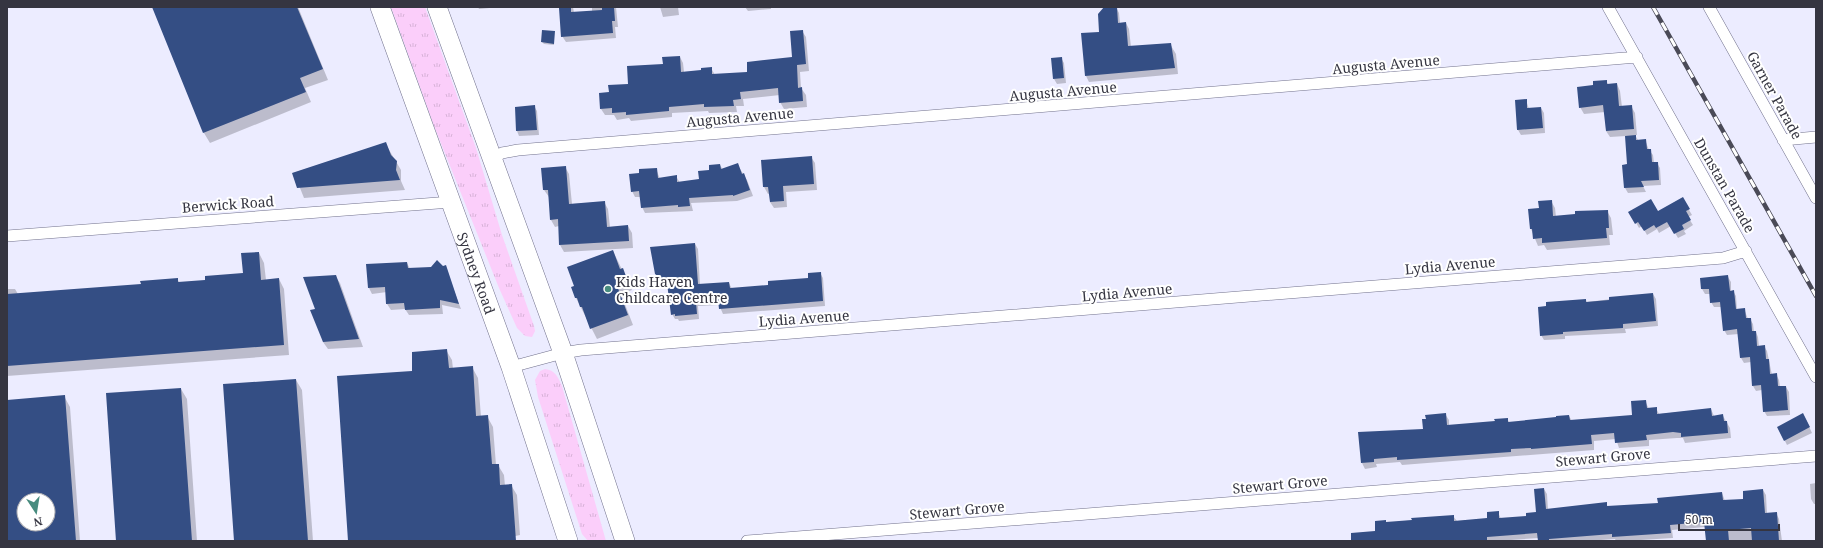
<svg xmlns="http://www.w3.org/2000/svg" width="1823" height="548" viewBox="0 0 1823 548" font-family="'Noto Serif',serif">
<defs>
<pattern id="grass-tufts" width="24" height="20" patternUnits="userSpaceOnUse"><rect width="24" height="20" fill="#fbcefa"/><path d="M3 7l-1-3M5 7V3M7 7l1-3M15 17l-1-3M17 17v-4M19 17l1-3" fill="none" stroke="#d8b2d8"/></pattern>
</defs>
<rect width="100%" height="100%" fill="#ececff"/>
<path fill="url(#grass-tufts)" d="M391,7H425L476,148L502,235L534,326L535,331L532,337L525,336L517,328L499,288L434,126Z
M545,369C555,370 558,377 562,386L606,541H588L582,534L538,397L535,380L540,371Z"/>
<path fill="#0003" fill-rule="evenodd" d="M153,7H298L328,80L305,88L311,102L210,143L204,133Z
M478,7H500L479,9Z
M560,7H573L574,13L592,12V7H616L618,27H615L616,38L566,42L562,36Z
M660,7H678L679,15L663,17Z
M745,7H771V9L748,11Z
M1116,7L1119,13L1120,23H1126L1129,29L1131,47L1170,44L1176,54L1178,74L1089,82L1086,76L1100,32Z
M802,31L806,37L809,71L800,72L801,88L806,95L807,107L784,109L780,102V95L743,99L744,106H736L737,112L709,113L708,111L672,113V117L631,121L629,118L617,120L614,115H605L601,109L610,93L629,85L680,57L683,63L684,72L702,71L711,68L715,75L749,73L793,58Z
M554,32V45L544,44L542,42Z
M1061,58L1064,63L1066,83L1057,84L1054,79Z
M1606,81L1609,85L1617,84L1620,91L1622,107L1631,106L1635,113L1637,135H1635L1638,140H1645L1649,150L1653,155L1654,163H1657L1660,168L1661,185L1643,186L1646,192L1628,193L1625,188L1623,166L1629,165L1626,136L1610,137L1606,131L1605,112L1584,114L1580,107L1594,86Z
M1526,100L1529,109L1541,108L1544,113L1545,133L1521,135L1518,130L1516,101Z
M534,106L537,111L539,135L519,136L517,131L516,108Z
M385,143L401,170V181L405,190L304,198L294,173Z
M811,157L815,163L817,190L786,192L787,207L774,208L770,202V193L768,194L764,187Z
M737,164L747,180L753,196L737,201L691,203L693,211L645,213L642,207L641,197H635L632,191L640,174L656,169L660,179L676,176L680,183L700,180L720,165L723,170Z
M565,167L569,174L572,204L604,202L608,209L610,227L628,226L632,233L633,248L564,252L560,245L559,226L555,227L551,220L549,197L544,190Z
M1682,198L1692,215L1688,217L1693,225L1684,231L1686,234L1678,238L1671,226L1659,233L1657,229L1647,235L1642,226L1639,228L1630,212H1658Z
M1551,201L1555,208L1556,217L1607,211L1611,218L1613,235H1609L1610,245L1547,250L1544,245L1538,246L1531,229L1540,209Z
M695,244L698,249L700,285L729,283L732,289L769,286L809,279L820,273L823,278L825,306L723,314L719,305L698,306L699,319L679,321L678,319H675L672,314L668,286L659,279L656,273Z
M613,251L632,290L621,294L633,325L597,339L576,298L575,286Z
M259,253L264,263L266,280L279,279L284,289L289,355L7,376V289H15L18,294L142,285L177,279L180,283L206,281L244,274Z
M407,263L410,269L445,267L461,309L442,305L443,314L409,315L405,309L391,310L387,304V292L372,294L369,288Z
M335,276L340,283L363,347L328,349L323,342L317,310Z
M1728,277L1731,282V291H1733L1736,296L1737,310L1744,309L1748,319H1750L1753,324L1754,332H1756L1758,337L1759,347L1764,346L1767,351L1772,375L1776,374L1779,380L1780,387H1786L1789,392L1790,415L1767,416L1764,411L1762,390L1756,391L1753,386L1751,362L1744,363L1741,358L1739,334L1727,335L1724,330L1722,307H1714L1711,302L1710,294H1705L1702,289Z
M1653,294L1656,299L1658,326L1625,329L1626,333L1565,336V339L1544,340L1541,335L1586,300L1587,302Z
M446,350L452,360L453,369L472,367L478,378L481,417L487,416L493,427L496,465H498L504,475L505,486L511,485L517,495L520,535L511,537L512,541H349L413,372Z
M296,380L302,390L313,541H235Z
M181,389L187,399L197,541H117Z
M64,396L70,407L80,541H7V401ZM24,500H48V524H24Z
M1645,401L1649,409L1656,408L1659,414L1711,409L1714,416H1723L1730,428L1731,438L1685,443L1683,438H1677L1649,440V446L1619,448L1616,439L1594,441V450L1402,465L1400,462L1376,464L1377,467L1365,469L1362,463L1424,429L1445,414L1449,420V426L1496,422L1507,419L1510,423L1569,416L1572,421L1633,416Z
M1806,420L1812,433L1787,445L1778,427Z
M1816,483V504H1814L1811,499L1810,484Z
M1544,489L1547,494L1548,510L1606,503L1608,507L1659,504L1722,493L1725,501L1744,500L1763,490L1766,495L1767,514L1776,513L1779,519L1782,541H1707L1705,527L1672,530L1673,538L1625,541H1616L1615,539L1587,541H1539V538L1496,541H1371L1376,532L1386,523L1453,516L1457,521L1488,519L1498,512L1501,519L1527,517L1537,513Z"/>
<path fill="#344e84" fill-rule="evenodd" d="M152,7H297L323,69L300,78L306,92L203,133Z
M571,7V12L602,10V7H614L615,21H612L613,33L561,37L559,8Z
M1104,7H1117L1118,23L1126,22L1128,46L1171,43L1175,68L1085,76L1081,33L1099,32L1098,14Z
M542,30L555,31L554,44L541,42Z
M803,30L806,64L797,65L798,88L802,87L803,101L779,103L778,88L740,92L741,99L733,100L734,106L704,107V104L669,107V111L626,115V112L612,113V108L600,109L599,93L609,92L608,85L628,84L627,66L663,64L662,57L680,56L681,72L701,70V68L712,67V74L747,72V62L792,57L790,31Z
M1062,57L1064,78L1053,79L1051,58Z
M1607,80V84L1617,83L1619,106L1632,105L1634,129L1606,131L1603,105L1579,108L1577,87L1593,85V81Z
M1527,99V108L1541,107L1543,128L1517,130L1515,100Z
M535,105L537,130L516,131L515,107Z
M1636,135V140L1646,139L1647,149H1651L1652,162H1658L1659,180L1641,181L1644,187L1624,188L1622,165L1627,164L1625,136Z
M386,142L391,155L397,161L396,170L400,180L297,188L292,173Z
M812,156L814,184L783,186L784,201L770,202L768,187H763L761,160Z
M738,163L742,174L744,173L750,190L733,196V195L689,198L690,206L678,207V205L641,208L639,191L631,192L629,174L639,173V169L657,168L658,178L677,175V182L699,179L698,171L709,170V165L720,164L721,169Z
M566,166L569,204L605,201L607,227L628,225L629,241L559,245L558,219L550,220L548,190H543L541,168Z
M1683,197L1690,209L1686,211L1691,220L1682,225L1684,229L1674,234L1667,222L1656,228L1654,225L1644,231L1638,222L1635,224L1628,212L1651,199L1658,211Z
M1552,200L1553,216L1575,214V211L1608,210L1609,228H1606L1607,238L1542,243V238L1533,239L1532,229H1530L1528,209L1539,208L1538,201Z
M695,243L698,284L729,282L730,288L768,285V281L808,278V273L821,272L823,301L719,309L718,300L696,302L697,314L675,316V314L671,315L667,283L655,274L650,247Z
M613,250L620,269L623,268L627,279L616,283L628,315L590,329L582,307H580L577,298H575L571,287L574,286L567,267Z
M259,252L261,280L279,278L284,345L7,366V294L141,284L140,281L178,278V282L205,280V276L243,273L241,253Z
M437,260L443,266L446,265L459,304L440,300V308L405,310L404,303L386,304L385,287L368,288L366,264L407,262L408,268L431,267Z
M336,275L359,339L323,342L310,310L315,309L303,277Z
M1728,275L1730,291L1734,290L1736,309L1745,308L1746,318H1751L1752,331H1756L1757,346L1765,345L1766,359H1769L1770,374L1777,373L1778,386H1786L1788,410L1763,412L1761,385L1752,386L1750,357L1740,358L1737,329L1723,331L1720,302L1710,303L1709,289H1701L1700,278Z
M1653,293L1656,321L1623,324V328L1563,332V334L1540,336L1538,307L1546,306V302L1586,299V302L1609,300V297Z
M447,349L449,368L473,366L476,416L488,415L492,464H499L500,485L512,484L516,541H348L337,376L412,371V352Z
M296,379L308,541H234L223,384Z
M181,388L192,541H116L106,393Z
M65,395L76,541H7V400ZM24,500H48V524H24Z
M1646,400L1647,408L1657,407V414L1711,408L1712,416L1723,414L1724,421H1727L1728,433L1681,437V433L1673,432L1646,435L1647,440L1615,443L1614,433L1591,435L1592,444L1531,449V448L1511,449V452L1397,460V457L1374,459V462L1361,463L1358,432L1423,429L1422,419H1426L1425,415L1446,413L1447,425L1495,421L1494,419L1508,418V422L1556,417V416L1569,415L1570,420L1632,415L1631,401Z
M1803,413L1810,427L1784,441L1777,427Z
M1544,488L1546,509L1607,502V506L1658,503L1657,498L1722,492L1723,500L1743,499V491L1763,489L1765,513L1777,512L1779,541H1752L1751,528L1728,530L1729,541H1706L1704,522L1670,525L1671,533L1612,537V534L1549,539V541H1538L1537,533L1487,537V541H1351V533L1375,531V521L1386,520V522L1412,520L1411,518L1454,515V521L1487,518V512L1499,511V518L1526,516V513L1536,512L1534,489Z"/>
<g fill="none" stroke-linecap="round" stroke-linejoin="round">
<defs>
<path id="minor" d="M1608,7L1816,377
M1709,7L1816,198
M1783,140L1816,137
M493,158L502,153L518,150L1637,57
M7,236L451,202
M511,367L563,353L581,350L1723,258L1746,251
M747,541L1816,456"/>
<g id="trunk">
<path id="s1" d="M380,7L511,367L568,541"/>
<path d="M437,7L563,353L625,541"/>
</g>
</defs>
<use href="#minor" stroke="#72728d" stroke-width="12"/>
<use href="#trunk" stroke="#72728d" stroke-width="20"/>
<use href="#minor" stroke="#fff" stroke-width="11"/>
<use href="#trunk" stroke="#fff" stroke-width="19"/>
<defs>
<path id="rail" d="M1653,7L1816,296"/>
</defs>
<use href="#rail" stroke="#4a4a57" stroke-width="4.5"/>
<use href="#rail" stroke="#fff" stroke-width="3" stroke-dasharray="9" stroke-linecap="butt"/>
</g>
<circle fill="#488c7f" stroke="#fff" stroke-width="1.5" cx="608" cy="289" r="4"/>
<g text-anchor="middle" dominant-baseline="central" stroke-width="4" stroke-linejoin="round" paint-order="stroke">
<g font-size="14" fill="#353541" stroke="#fff">
<text transform="translate(1386 64) rotate(-5)">Augusta Avenue</text>
<text transform="translate(1063 91) rotate(-5)">Augusta Avenue</text>
<text transform="translate(1775 95) rotate(61)">Garner Parade</text>
<text transform="translate(740 117) rotate(-5)">Augusta Avenue</text>
<text transform="translate(1725 185) rotate(60)">Dunstan Parade</text>
<text transform="translate(228 204) rotate(-4)">Berwick Road</text>
<text transform="translate(1450 265) rotate(-5)">Lydia Avenue</text>
<text stroke="none"><textPath href="#s1" startOffset="283">Sydney Road</textPath></text>
<text transform="translate(1127 292) rotate(-5)">Lydia Avenue</text>
<text transform="translate(804 318) rotate(-4)">Lydia Avenue</text>
<text transform="translate(1603 457) rotate(-5)">Stewart Grove</text>
<text transform="translate(1280 484) rotate(-5)">Stewart Grove</text>
<text transform="translate(957 510) rotate(-5)">Stewart Grove</text>
</g>
<g font-size="14" fill="#353541" stroke="#fff" text-anchor="start">
<text x="616" y="281">Kids Haven<tspan x="616" dy="16">Childcare Centre</tspan></text>
</g>
</g>
<rect width="1823" height="548" fill="none" stroke="#353541" stroke-width="16"/>
<g transform="translate(36 512) rotate(168)"><circle r="19" fill="#ffffff" stroke="#aeaeb3"/>
<path d="M0-3L7 15L0 10L-7 15Z" fill="#488c7f"/>
<text y="-6" font-size="11" font-weight="bold" text-anchor="middle" fill="#353541">N</text>
</g>
<path d="M1679 524v6h100v-6" fill="none" stroke="#353541" stroke-width="2"/>
<text x="1685" y="524" font-size="12" fill="#353541" stroke="#ffffff" stroke-width="3" paint-order="stroke">50 m</text>
</svg>
